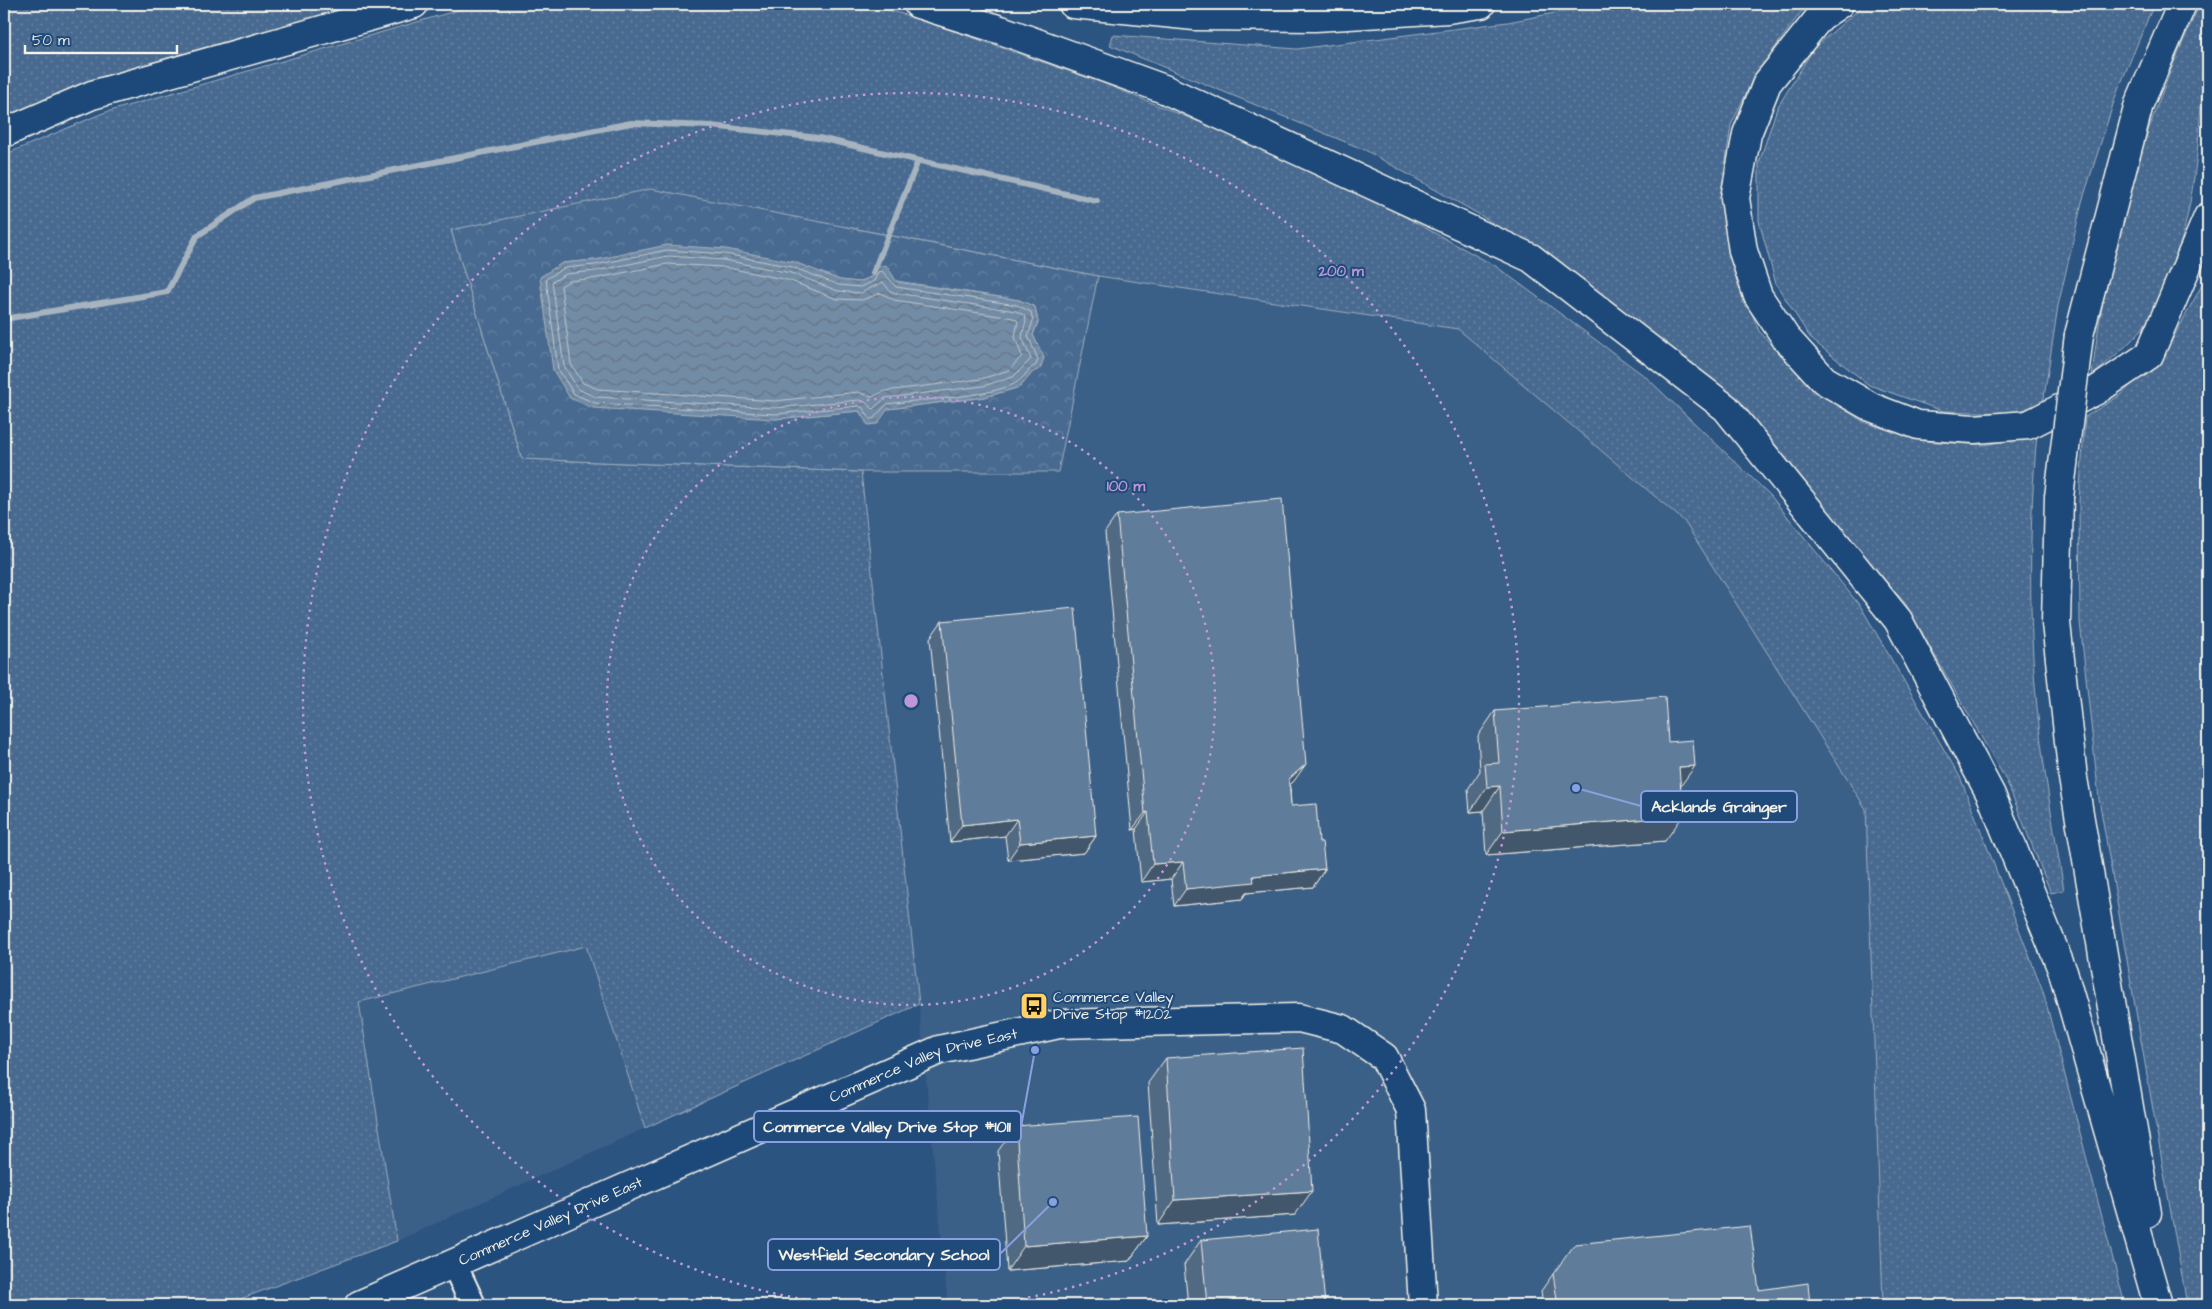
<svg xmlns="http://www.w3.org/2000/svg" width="2212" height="1309" viewBox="0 0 2212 1309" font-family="'Architects Daughter',sans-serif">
<defs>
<pattern id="green-dots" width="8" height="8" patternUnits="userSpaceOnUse" patternTransform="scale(1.25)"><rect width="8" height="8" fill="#496b90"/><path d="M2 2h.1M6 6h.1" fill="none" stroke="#6481a0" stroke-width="1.8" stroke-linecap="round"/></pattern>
<pattern id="forest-crowns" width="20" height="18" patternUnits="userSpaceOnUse" patternTransform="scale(1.25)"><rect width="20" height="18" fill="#496b90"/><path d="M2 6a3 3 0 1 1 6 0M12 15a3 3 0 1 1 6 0" fill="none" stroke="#6481a0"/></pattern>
<pattern id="water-waves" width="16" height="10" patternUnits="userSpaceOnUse" patternTransform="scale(1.25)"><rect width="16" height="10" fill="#738ca6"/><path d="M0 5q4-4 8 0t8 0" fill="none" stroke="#647484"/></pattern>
</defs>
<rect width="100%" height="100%" fill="#2c5481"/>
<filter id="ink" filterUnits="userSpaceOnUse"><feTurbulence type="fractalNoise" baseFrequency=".02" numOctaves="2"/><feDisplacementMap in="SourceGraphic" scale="10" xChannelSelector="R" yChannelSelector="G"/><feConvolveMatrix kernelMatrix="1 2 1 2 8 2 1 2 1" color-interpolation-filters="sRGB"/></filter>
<g filter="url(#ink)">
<path fill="#3b6088" d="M1098,276L1458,329L1684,521L1866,809L1883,1305H948L919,1004L861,472H1058Z
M586,946L645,1128L397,1241L359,1002Z"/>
<path fill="url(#green-dots)" stroke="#9eaebc" d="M4,4H355L356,8L124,76L4,117Z
M479,4H867L920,19L1100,82L1323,172L1497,267L1646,377L1770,495L1861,607L1960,777L2043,991L2125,1305H1883L1866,809L1684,521L1458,329L1098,276L847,227L451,230L522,459L861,472L919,1004L645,1128L586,946L359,1002L397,1241L224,1305H4V155L103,113Z
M1601,4H1812L1801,12L1755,75L1731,125L1722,188L1730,259L1759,331L1812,389L1866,423L1923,441L1985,445L2037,434C2029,524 2028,616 2037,707C2043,768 2054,829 2064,890L2051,893L2007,782L1905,603L1746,420L1639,323L1482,216L1365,150L1110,45L1113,35L1297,49L1508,22Z
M1865,4H2154L2116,95L2082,202L2058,306L2043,404L2013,413L1943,411L1869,385L1811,339L1776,284L1759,221V163L1777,108L1814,48Z
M2200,4H2204C2202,104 2202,240 2144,326C2133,342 2107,362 2092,376C2106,248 2145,120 2200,4Z
M2208,261V1305H2187L2099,799L2080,622L2079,501L2085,417L2122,394L2170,344L2202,285Z"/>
<path fill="url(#forest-crowns)" stroke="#9eaebc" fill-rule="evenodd" d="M651,189L1098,276L1058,472H861L522,459L451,230ZM595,260L794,262L840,280L859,282L871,277L1019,300L1035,307L1038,322L1033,335L1044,358L1020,387L985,397L888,409L868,424L859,411L775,419L562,263Z"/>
<path fill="url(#water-waves)" stroke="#a7b4c0" d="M667,245L726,249L794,262L840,280L859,282L871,277L874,267L886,265L897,282L1019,300L1035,307L1038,322L1033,335L1044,358L1040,369L1033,372L1020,387L985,397L888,409L877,424L868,425L859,411L775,419L593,408L570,398L553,370L540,277L562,263L595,260Z"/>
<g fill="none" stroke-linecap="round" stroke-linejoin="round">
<path stroke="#c0c9ce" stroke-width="1" d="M667,250L725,254L792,267L839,285L860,287L874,281L878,272L882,271L896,287L1017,305L1031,312L1033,321L1028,336L1038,359L1036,365C1027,369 1024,379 1016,383C986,398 921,399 887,404L873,419H870L863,408L859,406L775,414L595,403L574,394L558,369L546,279L564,268L595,265Z
M668,256L724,260L791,273L838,291L861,293L883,282L890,291L895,293L1016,311L1025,316L1026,321L1022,337L1031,359L1013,377L983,386L885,398L873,409L865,402L859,400L775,408L596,397L578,389L564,366L552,282L566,274L596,271Z
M668,264L723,267L788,280L837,299L862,300L881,293L894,300L1013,318L1018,321L1015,337L1022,356L1009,370L981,379L885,391L872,397L858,392L775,401L598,389L583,383L571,364L561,286L569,281L597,278Z"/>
<path stroke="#a7b4c0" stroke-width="6" d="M873,273L918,161
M4,319L167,292L197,236L254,198L631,123L711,126L819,138L1097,201"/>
<defs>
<path id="minor" d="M454,1264L473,1305"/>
<g id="tertiary">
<path id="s1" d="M359,1305L939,1050L1059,1024L1299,1018L1343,1029L1384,1057L1411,1110L1423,1305"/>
</g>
<path id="motorway" d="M918,4L1001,30L1164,89L1531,258L1726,408L1898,620L1991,795L2063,972L2158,1305
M1073,4L1195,16L1315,17L1448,9L1481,4
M1839,4L1820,17L1767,83L1747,134L1735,198L1743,251L1758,296L1786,338L1824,380L1871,407L1918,425L1974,429L2028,425L2097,390L2149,355L2208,217
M4,133L92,95L414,4
M2079,335L2139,104L2182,4
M2059,497L2056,623L2073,778L2147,1213"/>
</defs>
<use href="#minor" stroke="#f4f1e8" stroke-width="28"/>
<use href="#tertiary" stroke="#f4f1e8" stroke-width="31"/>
<use href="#motorway" stroke="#f4f1e8" stroke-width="31"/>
<use href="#minor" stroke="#1f4a7a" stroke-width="24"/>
<use href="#tertiary" stroke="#1f4a7a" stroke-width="28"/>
<use href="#motorway" stroke="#1f4a7a" stroke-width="28"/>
<defs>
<path id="motorway-bridge" d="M2059,497L2079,335"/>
</defs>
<use href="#motorway-bridge" stroke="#f4f1e8" stroke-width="31" stroke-linecap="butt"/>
<use href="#motorway-bridge" stroke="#1f4a7a" stroke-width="28"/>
</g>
<path fill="#516a84" stroke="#f4f1e8" d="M1117,515L1294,781L1290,785L1291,806L1319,842L1325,869L1313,887L1246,893L1242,899L1174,906L1171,879L1141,882L1136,829L1132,830L1105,532Z
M942,621L1096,836L1084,853L1008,860L1005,836L950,842L930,638Z
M1495,711L1668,742L1680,787L1665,841L1486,855L1483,811L1470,812L1468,789L1480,771L1478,736Z
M1166,1058L1295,1215L1158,1225L1148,1083Z
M1016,1126L1147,1236L1129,1261L1007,1271L998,1151Z
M1201,1240L1325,1305H1188L1184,1265Z
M1553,1274L1759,1290L1810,1305H1543L1541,1291Z"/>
<path fill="#42566c" stroke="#f4f1e8" d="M1306,764L1294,781L1277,796L1289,779Z
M1695,766L1677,791L1679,767Z
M1500,786L1483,811L1470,812L1487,787Z
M1148,812L1136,829L1132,830L1145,813Z
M1683,816L1665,841L1486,855L1503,831Z
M1017,819L1005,836L950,842L962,825Z
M1096,836L1084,853L1008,860L1020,843Z
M1183,862L1171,879L1141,882L1153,864Z
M1325,869L1313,887L1246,893L1242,899L1174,906L1186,889L1253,876Z
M1312,1191L1295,1215L1158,1225L1175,1200Z
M1147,1236L1129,1261L1007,1271L1024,1246Z"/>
<path fill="#5e7b9a" stroke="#f4f1e8" d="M1282,499L1306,764L1289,779L1291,806L1316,804L1319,842H1322L1325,869L1253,876L1254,882L1186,889L1183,862L1153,864L1148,812L1145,813L1117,515Z
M1075,608L1096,836L1020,843L1017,819L962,825L942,621Z
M1665,697L1668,742L1693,740L1695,766L1679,767L1683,816L1503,831L1500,786L1487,787L1485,764L1499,763L1495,711Z
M1303,1048L1312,1191L1175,1200L1166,1058Z
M1138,1117L1147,1236L1024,1246L1016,1126Z
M1750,1226L1759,1290L1808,1283L1810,1305H1558L1553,1274L1575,1244Z
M1318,1229L1325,1305H1207L1201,1240Z"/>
</g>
<g fill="none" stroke="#be98d6" stroke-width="2.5" stroke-dasharray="2.5 5">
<circle cx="911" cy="701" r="304"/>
<path d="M842 1305A608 608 0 1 1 980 1305"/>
</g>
<defs>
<symbol id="bus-square" viewBox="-11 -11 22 22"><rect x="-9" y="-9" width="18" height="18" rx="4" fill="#ffd166" stroke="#1f4a7a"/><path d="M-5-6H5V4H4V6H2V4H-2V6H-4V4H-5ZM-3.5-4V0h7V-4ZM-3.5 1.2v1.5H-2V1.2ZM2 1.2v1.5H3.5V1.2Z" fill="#111"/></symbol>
</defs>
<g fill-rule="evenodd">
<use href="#bus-square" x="1018" y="990" width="32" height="32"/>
</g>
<g text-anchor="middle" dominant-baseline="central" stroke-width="4" stroke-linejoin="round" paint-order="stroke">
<g font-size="15" fill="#f4f1e8" stroke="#1f4a7a" text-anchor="start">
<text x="1053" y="997">Commerce Valley<tspan x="1053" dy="17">Drive Stop #1202</tspan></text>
</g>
<g font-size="15" fill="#f4f1e8" stroke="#1f4a7a">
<text stroke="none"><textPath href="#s1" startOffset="614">Commerce Valley Drive East</textPath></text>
<text stroke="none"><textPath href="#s1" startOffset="209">Commerce Valley Drive East</textPath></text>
</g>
</g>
<circle cx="911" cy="701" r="8" fill="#be98d6" stroke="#1f4a7a" stroke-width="2.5"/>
<g font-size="15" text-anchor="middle" font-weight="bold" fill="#be98d6" stroke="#1f4a7a" stroke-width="4" stroke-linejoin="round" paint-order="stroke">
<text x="1341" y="276">200 m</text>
<text x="1126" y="491">100 m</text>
</g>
<path fill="none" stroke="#88a0e0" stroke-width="2" d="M1576 788L1641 806M1035 1050L1021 1127M1053 1202L1000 1254"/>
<g fill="#88a0e0" stroke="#1f4a7a" stroke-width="2">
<circle cx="1576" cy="788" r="5"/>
<circle cx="1035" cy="1050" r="5"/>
<circle cx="1053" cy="1202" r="5"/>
</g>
<g fill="#1f4a7a" stroke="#88a0e0" stroke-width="2">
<rect x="1641" y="791" width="156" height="31" rx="5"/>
<rect x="754" y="1111" width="267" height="31" rx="5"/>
<rect x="768" y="1239" width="232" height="31" rx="5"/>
</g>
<g font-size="16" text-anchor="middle" font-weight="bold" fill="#f4f1e8">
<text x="1719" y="812">Acklands Grainger</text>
<text x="887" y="1132">Commerce Valley Drive Stop #1011</text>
<text x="884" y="1260">Westfield Secondary School</text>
</g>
<rect width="2212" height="1309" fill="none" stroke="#1f4a7a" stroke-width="20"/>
<rect x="10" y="10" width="2192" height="1289" fill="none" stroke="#f4f1e8" stroke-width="2" filter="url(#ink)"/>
<path d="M25 45v8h152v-8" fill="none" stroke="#f4f1e8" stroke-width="2.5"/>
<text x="32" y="45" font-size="15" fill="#f4f1e8" stroke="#1f4a7a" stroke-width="4" paint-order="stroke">50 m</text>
</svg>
